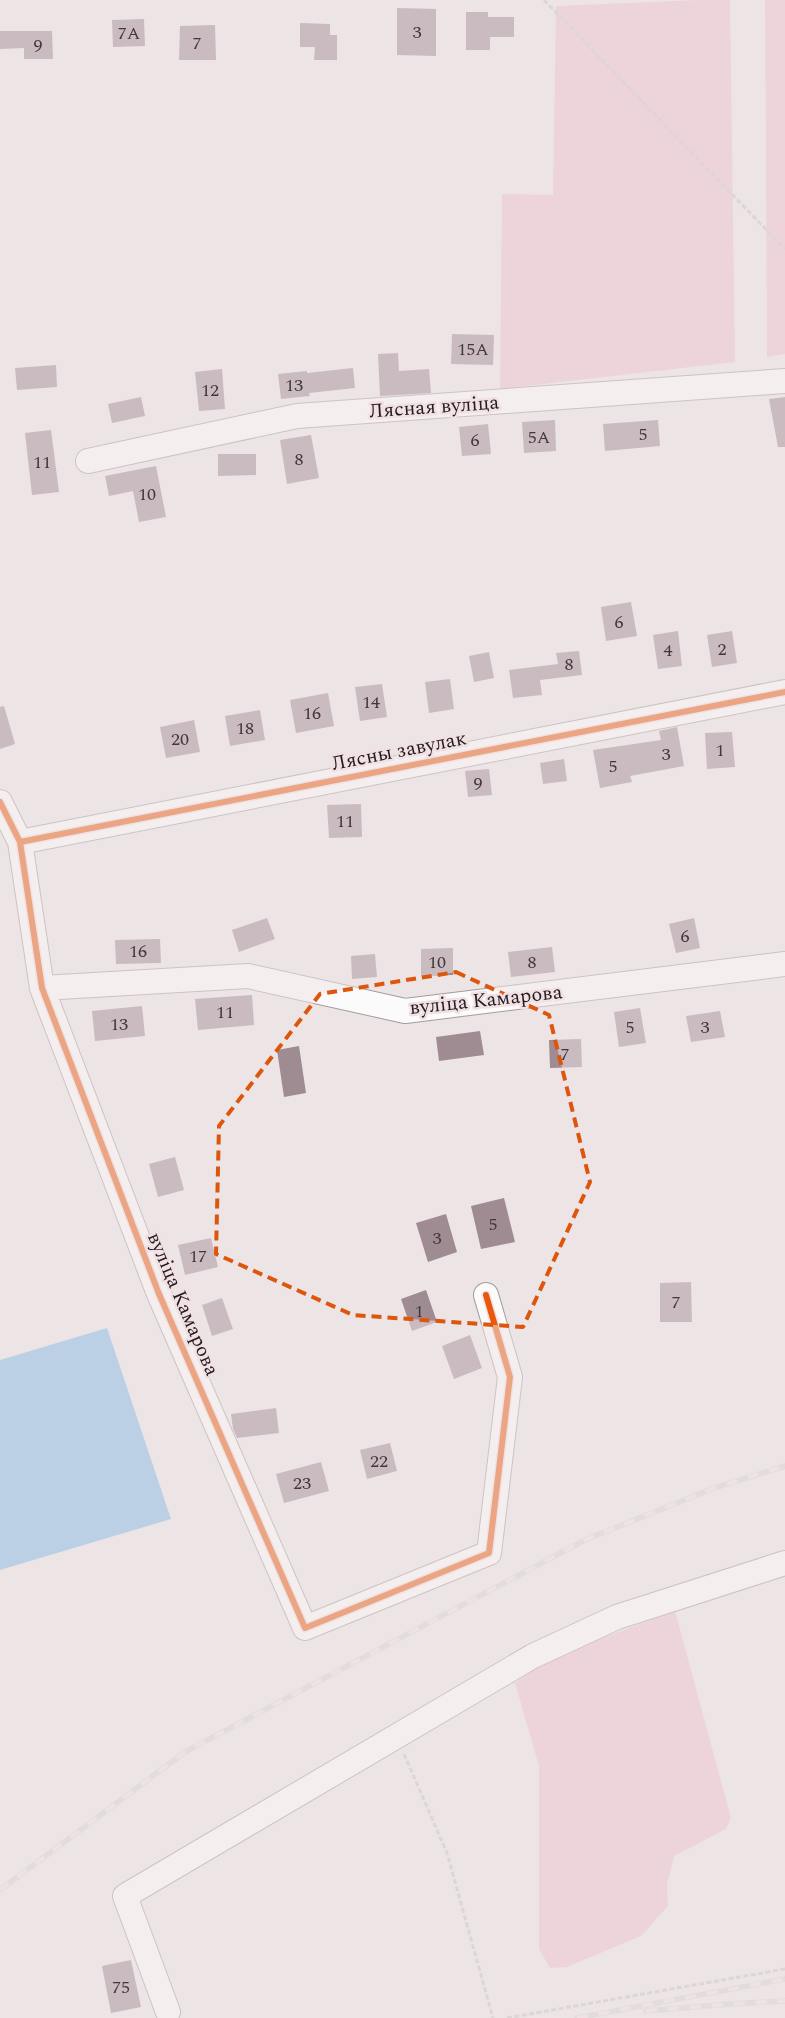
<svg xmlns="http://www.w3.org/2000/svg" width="785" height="2018" viewBox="0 0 785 2018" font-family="Spectral,serif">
<rect width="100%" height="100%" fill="#ede4e6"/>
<path fill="#eec0cc" d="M698,0H730L735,362L500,389L502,194L553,195L556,6Z
M765,0H785V354L767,357Z
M675,1611L731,1818L726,1829L674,1856L667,1884L668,1906L641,1936L567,1967L550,1968L539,1949V1766L515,1683L557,1655Z"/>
<path fill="#7eb9e3" d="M107,1328L171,1519L0,1570V1360Z"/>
<path fill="#9f8b92" d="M397,8L436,9V56L397,55Z
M466,12H488V17H514V37H490V50H466Z
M144,19L145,46L113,47L112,20Z
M300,23L330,24V35H337V60H314L315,47H300Z
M215,25L216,60H179L180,26Z
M0,31H52L53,59H24V48L0,49Z
M452,334L494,335L493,365L451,364Z
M398,353L399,371L429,369L431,393L380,396L378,354Z
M56,365L57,387L17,390L15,368Z
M353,368L355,388L309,393L310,396L281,399L278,374L307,371V373Z
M222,369L225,409L199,411L195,372Z
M141,397L145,416L112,423L108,404Z
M785,397V447H778L769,399Z
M555,420L556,451L524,453L522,422Z
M658,420L660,446L605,451L603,424Z
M488,424L491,454L462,456L459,427Z
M51,430L59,492L32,495L25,433Z
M311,435L319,478L287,484L280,440Z
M218,454H256V475L218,476Z
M156,466L166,517L139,522L133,491L109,496L105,476Z
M631,602L637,636L606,641L601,607Z
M678,631L682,666L658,669L653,635Z
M732,631L737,663L712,667L707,635Z
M579,651L582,675L540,680L542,695L513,698L509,670L558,664L556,653Z
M489,652L494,678L474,682L469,656Z
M450,679L454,709L429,713L425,682Z
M382,684L387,717L360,721L355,687Z
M328,693L334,726L296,733L290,700Z
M4,706L15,744L0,749V707Z
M260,710L265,740L230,746L225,716Z
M194,720L200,752L166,758L160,727Z
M677,727L684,766L630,776L632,782L600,788L593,750L661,740L659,731Z
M732,732L735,767L707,769L705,733Z
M564,759L567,781L543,784L540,763Z
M489,769L492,795L468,797L465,771Z
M361,804L362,837L329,838L327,805Z
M267,918L275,939L239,952L232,930Z
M694,918L700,948L676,953L669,924Z
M160,939L161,963L116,964L115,940Z
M552,947L555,972L511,977L508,952Z
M453,948V975L421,976V949Z
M375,954L377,977L352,979L351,956Z
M252,995L254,1025L198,1030L195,999Z
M142,1006L145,1036L95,1041L92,1011Z
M640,1008L646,1043L619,1047L614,1012Z
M720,1011L725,1037L691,1042L686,1016Z
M480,1031L484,1055L439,1061L436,1037Z
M581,1039L582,1067L550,1068L549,1040Z
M299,1046L306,1093L284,1097L277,1050Z
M175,1157L184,1190L158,1197L149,1164Z
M504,1198L515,1242L481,1249L471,1206Z
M446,1214L457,1252L428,1262L416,1223Z
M211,1238L218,1267L185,1275L178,1245Z
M691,1282L692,1322H660V1283Z
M426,1290L437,1322L412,1331L401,1299Z
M222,1298L233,1329L212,1336L202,1305Z
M470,1335L482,1368L454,1379L442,1346Z
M276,1408L279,1433L237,1438L233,1429L231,1414Z
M390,1443L397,1471L367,1479L360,1450Z
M321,1462L329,1491L284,1503L276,1474Z
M131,1960L141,2007L111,2013L102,1966Z"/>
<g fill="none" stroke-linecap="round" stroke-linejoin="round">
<defs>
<path id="minor" d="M88,461L297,416L785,381
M0,802L20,842L42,988L159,1294L305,1628L489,1553L510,1377L486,1295
M20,842L785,692
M42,988L248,976L405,1011L785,964
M168,2012L125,1896L533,1656L617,1617L785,1563"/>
</defs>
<use href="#minor" stroke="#a39c9e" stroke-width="26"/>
<path stroke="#cac6c7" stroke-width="3" stroke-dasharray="5 2.5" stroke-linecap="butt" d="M544,0L785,249
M404,1754L447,1853L493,2018
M507,2018L785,1969"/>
<use href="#minor" stroke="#fcfbfb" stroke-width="24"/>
<defs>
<path id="rail" d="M0,1890L185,1752L585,1540L714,1488L785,1466
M646,2011L729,2004L785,2001
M577,2018L785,1979"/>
</defs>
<use href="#rail" stroke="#d4d2d2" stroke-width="5.5"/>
<use href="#rail" stroke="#f1e0e4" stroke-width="4" stroke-dasharray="11" stroke-linecap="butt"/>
<defs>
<path id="cycleway" d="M0,802L20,842L42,988L159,1294L305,1628L489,1553L510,1377L486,1295
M20,842L785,692"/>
</defs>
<use href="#cycleway" stroke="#f1e0e4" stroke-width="9"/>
<use href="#cycleway" stroke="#e8590c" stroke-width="6"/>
</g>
<path d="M0 0H785V2018H0ZM456,972L549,1015L590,1182L523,1327L353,1315L216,1254L219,1126L320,994Z" fill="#ede4e6" fill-opacity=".55" fill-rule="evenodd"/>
<path fill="none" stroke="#de560d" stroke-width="4" stroke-dasharray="10 6" stroke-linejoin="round" d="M456,972L549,1015L590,1182L523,1327L353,1315L216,1254L219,1126L320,994Z"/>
<g text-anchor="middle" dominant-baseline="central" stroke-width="5" stroke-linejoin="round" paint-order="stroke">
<g font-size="18" fill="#41383b">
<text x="417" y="32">3</text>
<text x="129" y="33">7А</text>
<text x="197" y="43">7</text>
<text x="38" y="45">9</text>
<text x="473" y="349">15А</text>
<text x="294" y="385">13</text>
<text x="210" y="390">12</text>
<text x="643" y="434">5</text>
<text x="539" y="437">5А</text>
<text x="475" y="440">6</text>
<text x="299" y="459">8</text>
<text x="42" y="462">11</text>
<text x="147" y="494">10</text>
<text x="619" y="622">6</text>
<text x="722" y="649">2</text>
<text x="668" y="650">4</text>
<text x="569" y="664">8</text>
<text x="371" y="702">14</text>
<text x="312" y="713">16</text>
<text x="245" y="728">18</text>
<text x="180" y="739">20</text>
<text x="720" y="750">1</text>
<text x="666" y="754">3</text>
<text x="613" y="766">5</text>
<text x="478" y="783">9</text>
<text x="345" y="821">11</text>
<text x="685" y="936">6</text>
<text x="138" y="951">16</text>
<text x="437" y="962">10</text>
<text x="532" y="962">8</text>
<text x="225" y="1012">11</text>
<text x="119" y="1024">13</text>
<text x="630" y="1027">5</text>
<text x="705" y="1027">3</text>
<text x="565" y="1054">7</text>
<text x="493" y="1224">5</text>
<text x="437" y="1238">3</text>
<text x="198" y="1256">17</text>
<text x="676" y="1302">7</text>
<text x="419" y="1311">1</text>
<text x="379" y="1461">22</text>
<text x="302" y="1483">23</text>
<text x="121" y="1987">75</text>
</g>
<g font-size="20" fill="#221c1e" stroke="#f1e0e4">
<text transform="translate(434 407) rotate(-4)">Лясная вуліца</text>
<text transform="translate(399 751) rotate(-11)">Лясны завулак</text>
<text transform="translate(486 1000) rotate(-6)">вуліца Камарова</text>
<text transform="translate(183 1304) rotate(67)">вуліца Камарова</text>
</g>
</g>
</svg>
